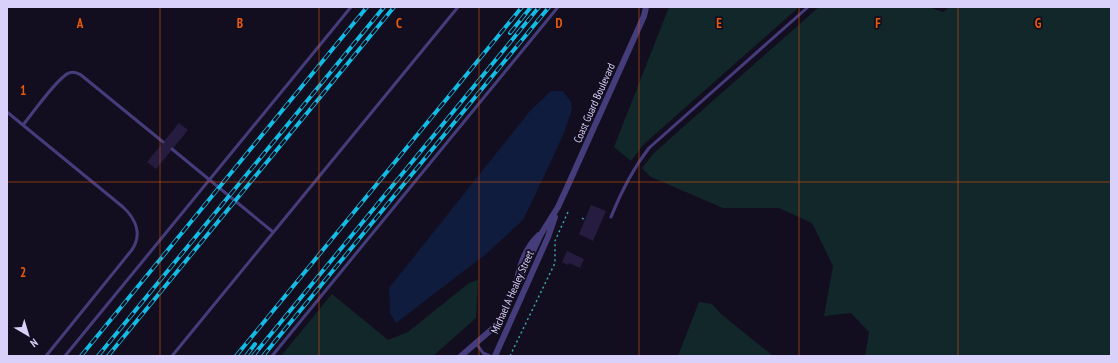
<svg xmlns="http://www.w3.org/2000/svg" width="1118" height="363" viewBox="0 0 1118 363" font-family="'PT Sans Narrow',sans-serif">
<rect width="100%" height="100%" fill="#130e1f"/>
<path fill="#122729" d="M669,7H799L644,144L631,161L614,147Z
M819,7H928L943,12L949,7H1111V356H865L869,332L851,313L824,316L833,266L812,223L779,208H723L651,177L642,168L654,153L673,136Z
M478,280L476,318L433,356H281L332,294L388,340L408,332L469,283Z
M699,302L712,304L721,314L773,356H678Z"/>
<path fill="#0f1c3e" d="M551,91H563L571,102L572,109L564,133L546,172L523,220L486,254L396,323L390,313L389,288L530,111Z"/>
<path fill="#261c3f" d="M179,123L188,130L156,169L147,162Z
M591,205L606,211L593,241L579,234Z
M567,251L584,259L580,268L569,263L568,265L562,262Z"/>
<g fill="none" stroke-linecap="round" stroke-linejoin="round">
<path stroke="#38a4a8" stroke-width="1.5" stroke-dasharray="2 3" stroke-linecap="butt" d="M582,218L585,220
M510,356L555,263V241L568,212"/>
<path stroke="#453d7b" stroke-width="3" d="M7,112L123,207C136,219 143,235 131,251L46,356
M23,125C32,114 58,77 69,73C74,71 77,73 81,75L163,142
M172,149L273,232
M611,217C621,192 632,170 649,148L808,7
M476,343L483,353L490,356
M65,356L351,7
M172,356L458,7
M272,356L558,7"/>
<path stroke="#453d7b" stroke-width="6" d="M517,280C520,264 527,246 539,235
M461,356L491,330L501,320L541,234L558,207L569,183L644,16L646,7
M495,356L548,237L555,217"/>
<defs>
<path id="rail" d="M510,33L531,7
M81,356L367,7
M98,356L384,7
M108,356L394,7
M236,356L522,7
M246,356L255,344
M253,356L539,7
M263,356L549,7"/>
</defs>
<use href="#rail" stroke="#13bce5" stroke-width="4"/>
<use href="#rail" stroke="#130e1f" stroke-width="2.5" stroke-dasharray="8" stroke-linecap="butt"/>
</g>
<path fill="none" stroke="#e8590c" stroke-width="1" stroke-opacity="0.55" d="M160,7V356M319,7V356M479,7V356M639,7V356M799,7V356M958,7V356M7,182H1111"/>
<g text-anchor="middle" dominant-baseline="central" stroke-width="3.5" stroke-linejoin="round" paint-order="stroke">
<g font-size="11" fill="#dad1fb" stroke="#130e1f">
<text transform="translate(594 103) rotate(-66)">Coast Guard Boulevard</text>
<text transform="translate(512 292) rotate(-66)">Michael A Healey Street</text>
</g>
</g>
<g font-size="13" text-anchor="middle" font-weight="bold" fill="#e8590c" stroke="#130e1f" stroke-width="3.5" stroke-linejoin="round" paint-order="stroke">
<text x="80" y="28">A</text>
<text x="240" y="28">B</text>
<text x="399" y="28">C</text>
<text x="559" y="28">D</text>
<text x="719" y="28">E</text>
<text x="878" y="28">F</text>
<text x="1038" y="28">G</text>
<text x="23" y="95">1</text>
<text x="23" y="277">2</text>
</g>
<rect width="1118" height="363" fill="none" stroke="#dad1fb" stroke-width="16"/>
<g transform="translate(28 335) rotate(142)" stroke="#130e1f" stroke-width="3" paint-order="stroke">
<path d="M0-3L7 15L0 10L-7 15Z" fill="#dad1fb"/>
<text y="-6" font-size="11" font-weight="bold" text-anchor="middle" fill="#dad1fb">N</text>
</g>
</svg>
